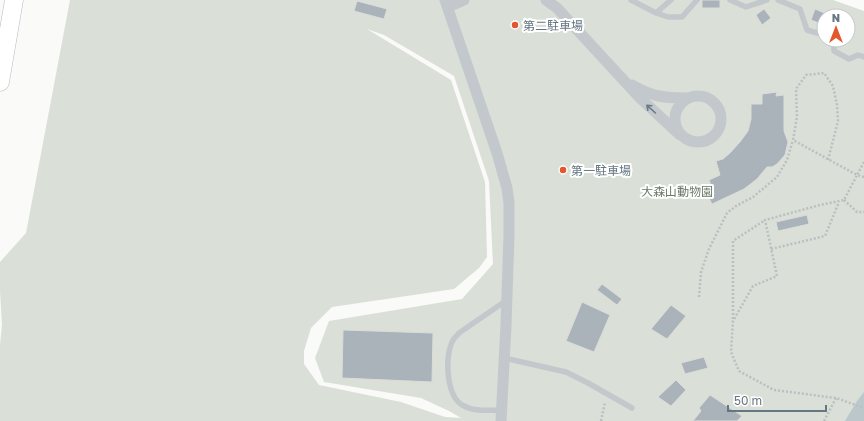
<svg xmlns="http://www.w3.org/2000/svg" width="864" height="421" viewBox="0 0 864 421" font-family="'Golos Text','Noto Sans JP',sans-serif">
<rect width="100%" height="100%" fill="#fafaf8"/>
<path fill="#dadfd7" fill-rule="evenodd" d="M70,0H833L864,11V421H0V345L2,325L0,291V262L26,233ZM824,16H848V40H824ZM367,29L384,35L454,76L489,181L493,264L462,299L329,321L315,358L324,382L421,398L449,411L461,418L445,417L401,402L319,385L304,364V351L311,328L332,307L454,289L479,268L487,257L485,182L451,80Z"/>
<path fill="#bbc7cb" d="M864,392V421H845L857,401Z"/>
<path fill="#aab3b9" stroke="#dcdcda" d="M702,0H720V8H702Z
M357,1L387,9L384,19L354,11Z
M764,9L771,18L762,25L756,15Z
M815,9L829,15V16H824V25L811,20Z
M848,21H852L853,32H848Z
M777,92L776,96L784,95V131L788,142L785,155L777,164L772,167H767L757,179L744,189L712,204L708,196L714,194L709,180L720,175L716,161L723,159L730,153L740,142L748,131L751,119V104H762V94Z
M807,215L809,224L778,231L776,222Z
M602,284L622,299L617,305L597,290Z
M582,302L610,315L594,352L566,341Z
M671,305L686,316L667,339L651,329Z
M343,330L433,333L432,382L342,378Z
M704,357L708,368L685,374L681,363Z
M676,380L686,390L671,406L658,397Z
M710,395L742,416L737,421H693L701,411L699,408Z"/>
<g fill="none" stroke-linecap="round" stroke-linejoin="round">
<defs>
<path id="trunk" d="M0,82L14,0"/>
</defs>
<use href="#trunk" stroke="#b4b9bd" stroke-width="19"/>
<path stroke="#bbbfc2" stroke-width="2.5" stroke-dasharray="2 2" stroke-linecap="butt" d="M828,160L838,121L837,105L833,86L824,73L806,75L796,89L797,117L793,140L857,175L844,200L820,205L765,220L777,276L753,286L733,321L731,352L739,371L774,390L836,398L864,408
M864,162L857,175L864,177
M844,200L857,212H864
M771,249L825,236L839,202
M699,297L701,272L709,249L727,213L736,206L753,197L777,177L787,160L793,140
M733,319V241L765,220
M601,421L605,402
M824,421L836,398"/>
<path stroke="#c3c8cc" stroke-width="5.5" d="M631,0L656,13
M671,0L656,13L668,17H682L697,0
M730,0L746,7L767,0
M778,0L800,9L807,30L824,35
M834,40V51L849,59L858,55L864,57
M504,358L566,372L588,383L632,408
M501,410C490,410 475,412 464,406C446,398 444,356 453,340C454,338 457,336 459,333L507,300"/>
<path stroke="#c3c8cc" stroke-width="11" d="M445,0L497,153L507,188L509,203V235L506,325L501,421
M546,0L557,8L640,98L680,135
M448,7L464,0
M632,85C653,97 664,98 687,98
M675 119a23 23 0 1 1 46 0a23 23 0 1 1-46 0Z"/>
<use href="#trunk" stroke="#fff" stroke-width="18"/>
</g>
<defs><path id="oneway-shaft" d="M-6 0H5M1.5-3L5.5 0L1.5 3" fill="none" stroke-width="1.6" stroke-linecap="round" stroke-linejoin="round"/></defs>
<use stroke="#6a7a87" href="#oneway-shaft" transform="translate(651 109) rotate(-138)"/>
<g fill="#e4572e" stroke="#fff" stroke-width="1.5">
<circle cx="515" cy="25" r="4"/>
<circle cx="563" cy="170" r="4"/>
</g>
<g text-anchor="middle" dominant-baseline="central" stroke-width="4" stroke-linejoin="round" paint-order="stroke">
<g font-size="12" fill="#657683" stroke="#fff" text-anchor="start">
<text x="523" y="25">第二駐車場</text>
<text x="571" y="170">第一駐車場</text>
</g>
<g font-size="12" fill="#687a64" stroke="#fff">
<text x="677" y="191">大森山動物園</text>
</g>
</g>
<g transform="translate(836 28)"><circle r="19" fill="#ffffff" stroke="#c1c8cd"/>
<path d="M0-3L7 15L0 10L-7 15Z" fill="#e4572e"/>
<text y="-6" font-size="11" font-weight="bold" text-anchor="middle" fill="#657683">N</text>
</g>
<path d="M728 405v6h98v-6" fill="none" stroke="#657683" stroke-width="2"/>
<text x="734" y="405" font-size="12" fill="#657683" stroke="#ffffff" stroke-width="3" paint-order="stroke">50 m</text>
</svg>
